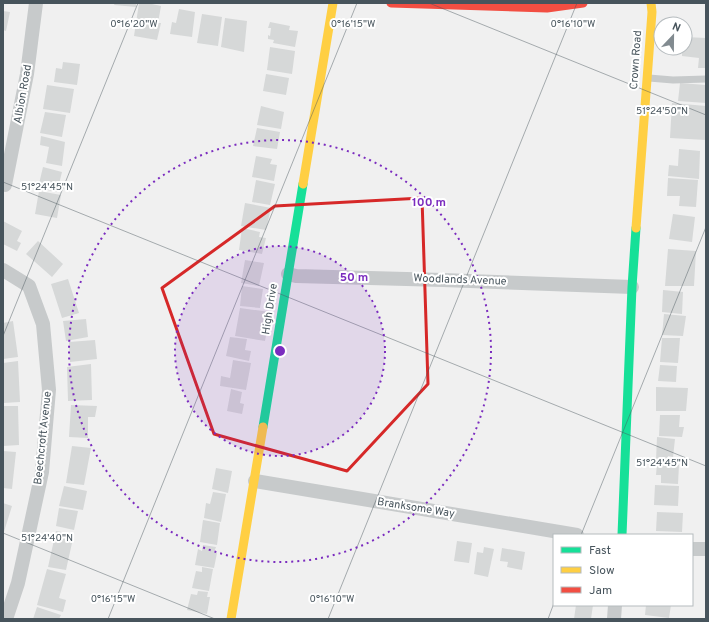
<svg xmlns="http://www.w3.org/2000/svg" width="709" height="622" viewBox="0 0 709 622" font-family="Overpass,sans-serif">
<rect width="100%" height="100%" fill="#f0f0f0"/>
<path fill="#d6d8d8" d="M115,3H136V7L114,5Z
M139,3H152V4L161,6L158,23H161L157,40L134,36Z
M179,9L195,12L192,37L170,34L172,22L176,23Z
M3,11L10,12L6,31L3,30Z
M202,14L222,17L218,46L197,43Z
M225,18L247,21L244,52L221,47Z
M270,22L290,26L289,30L298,31L295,47L273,43L274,40L268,39V35L270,36L271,28H268Z
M685,37L706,38V68H698L699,58L682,56V48H685Z
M270,47L295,51L292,74L267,70Z
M63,62L80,64L77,85L54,82L56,68L62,69Z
M266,74L289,78L286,95L263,91Z
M680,83L706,85V103L678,101Z
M47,85L74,89L70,113L43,109Z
M672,103L706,106V140L670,138Z
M261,106L284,112L281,129L257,125Z
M45,112L66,115L62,137L40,133Z
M257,128L280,132L277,149L253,146Z
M41,136L65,142L62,166L46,163L49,147L40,145Z
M679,149L700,151L699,179L668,176L669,165L678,166Z
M256,156L272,159L270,164L277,165L274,181L252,177Z
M43,167L62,172L57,192L38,188Z
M668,178L698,180L696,207L679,206L680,196H667Z
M256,180L275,184L270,205L252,202Z
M39,191L61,195L57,218L35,214Z
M245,203L271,208L266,230L241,226Z
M673,214L695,217L692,242L669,239Z
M3,221L22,231L17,241L21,243L17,251L3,244Z
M242,228L260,232L259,237L266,238L262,254L239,250Z
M38,241L63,264L52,277L26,254Z
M668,249L696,251L694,286H665Z
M245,260L264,263L259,286L241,283Z
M68,279L79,313L62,318L51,284Z
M242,286L263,289L260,308L240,306Z
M663,290L683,292L682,314L662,312Z
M240,308L270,312L265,341L235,336Z
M664,314L686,316L683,336L662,335Z
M86,319L88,337L66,341L63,321Z
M13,321L18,357L3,359V323Z
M230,337L247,339L245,350L251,351L249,361L226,356Z
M662,338H680L678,363L660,362Z
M95,340L97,359L70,362L69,342Z
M233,360L251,363L246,390L220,386L221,376L230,378Z
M18,361L20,402L3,403V363Z
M91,364L92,400L68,401L67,367Z
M660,365L677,366L676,382L658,381Z
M656,387L688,388L686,411H656Z
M231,389L242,392L240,403L244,404L242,414L227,411Z
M71,405L97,406L95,417H88V438L69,437Z
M3,406H18L19,445L3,446Z
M660,415H680L679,427H684L682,437L659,436Z
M657,437L675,439L673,457L668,456L667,461L656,460Z
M72,446L91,448L84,485L66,483Z
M3,451L16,452L12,489L3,488Z
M657,463L679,465L678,484L661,483V475H656Z
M216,468L232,471L228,493L212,489Z
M655,485L679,486L678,506L654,505Z
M64,486L87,491L83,510L59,506Z
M213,492L226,494L221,522L204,518L206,503L210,504Z
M3,503L12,506L3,535Z
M59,508L78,511L74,530L56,526Z
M657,512L683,513L682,532L656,531Z
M203,520L220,523L217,545L200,542Z
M56,531L74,534L66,570L48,567Z
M457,541L472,543L469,563L454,561Z
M203,545L216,547L214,552L217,553L214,568L195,565L198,549L202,551Z
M484,547L494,549L488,577L474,574L477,552L483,553Z
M502,548L525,552L522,570L507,567L508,562L500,561Z
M202,567L213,569L209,591L192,588L196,571L202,572Z
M47,569L66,574L59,598L66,600L63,612L37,605Z
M198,591L208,592L207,597H210L207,614L187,610L191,594L197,595Z
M576,605H593L591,619H574Z
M646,605H671L669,618L645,615Z
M37,607L61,615L59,619H33Z"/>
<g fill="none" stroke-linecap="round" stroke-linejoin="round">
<path stroke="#c7cacb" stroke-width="7" d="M649,78L673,80L706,79"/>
<path stroke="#c7cacb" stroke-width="14" d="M5,185L27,74L36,3
M3,270L29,286L43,324L49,390L42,472L18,583L6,619
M288,274L296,276L443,280L632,287
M255,481L577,535
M692,549H706
M614,619L615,605"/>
<path stroke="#16e098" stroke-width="9" d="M263,427L303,184
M622,535L632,287L636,228"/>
<path stroke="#ffcf43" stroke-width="9" d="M303,184L333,3
M636,228L652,12L651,3
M231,619L263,427"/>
<path stroke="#f24e42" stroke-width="9" d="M391,3L547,8L583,3"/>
</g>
<path fill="none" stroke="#d62828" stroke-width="3" stroke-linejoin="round" d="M422,198L428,384L347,471L214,434L162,288L275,206Z"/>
<path fill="none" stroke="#47545c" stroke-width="1" stroke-opacity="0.45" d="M429,3L706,115M3,182L706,466M3,336L138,3M3,533L215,619M581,535L706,227M108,619L357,3M328,619L577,3M548,619L554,603"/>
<circle cx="280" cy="351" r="105" fill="#7b2cbf" fill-opacity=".12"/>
<g fill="none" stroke="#7b2cbf" stroke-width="2" stroke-dasharray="2 4">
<circle cx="280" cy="351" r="105"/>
<circle cx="280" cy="351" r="211"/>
</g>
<g text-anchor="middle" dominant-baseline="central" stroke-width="4" stroke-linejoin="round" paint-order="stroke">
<g font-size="11" fill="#47545c" stroke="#fff">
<text transform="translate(636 60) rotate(-86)">Crown Road</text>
<text transform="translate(23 94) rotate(-80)">Albion Road</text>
<text transform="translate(460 280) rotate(2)">Woodlands Avenue</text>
<text transform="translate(270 309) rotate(-81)">High Drive</text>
<text transform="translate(43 438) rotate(-84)">Beechcroft Avenue</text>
<text transform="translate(416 508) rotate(9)">Branksome Way</text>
</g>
</g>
<g font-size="10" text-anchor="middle" fill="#47545c" stroke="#fff" stroke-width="4" stroke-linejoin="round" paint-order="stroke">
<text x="134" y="27">0°16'20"W</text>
<text x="353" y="27">0°16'15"W</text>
<text x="573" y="27">0°16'10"W</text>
<text x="662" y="114">51°24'50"N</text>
<text x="47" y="190">51°24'45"N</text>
<text x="662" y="466">51°24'45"N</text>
<text x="47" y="541">51°24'40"N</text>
<text x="113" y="602">0°16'15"W</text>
<text x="332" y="602">0°16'10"W</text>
</g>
<circle cx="280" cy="351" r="6" fill="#7b2cbf" stroke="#fff" stroke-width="2"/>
<g font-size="12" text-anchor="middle" font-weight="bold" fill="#7b2cbf" stroke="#fff" stroke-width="4" stroke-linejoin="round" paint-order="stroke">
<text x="429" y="206">100 m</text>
<text x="354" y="281">50 m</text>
</g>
<rect width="709" height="622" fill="none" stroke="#47545c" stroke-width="8"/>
<rect x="553" y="534" width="140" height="72" fill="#ffffff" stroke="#b5bbbe"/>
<rect x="561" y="547" width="20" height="6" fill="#16e098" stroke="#b5bbbe"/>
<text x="589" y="554" font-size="12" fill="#47545c">Fast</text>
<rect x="561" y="567" width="20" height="6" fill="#ffcf43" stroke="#b5bbbe"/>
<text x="589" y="574" font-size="12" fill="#47545c">Slow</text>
<rect x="561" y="587" width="20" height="6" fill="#f24e42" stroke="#b5bbbe"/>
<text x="589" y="594" font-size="12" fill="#47545c">Jam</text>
<g transform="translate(673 36) rotate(22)"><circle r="19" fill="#ffffff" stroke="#b5bbbe"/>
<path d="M0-3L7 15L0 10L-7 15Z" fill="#828b90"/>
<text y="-6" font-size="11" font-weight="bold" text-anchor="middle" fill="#47545c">N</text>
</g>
</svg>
